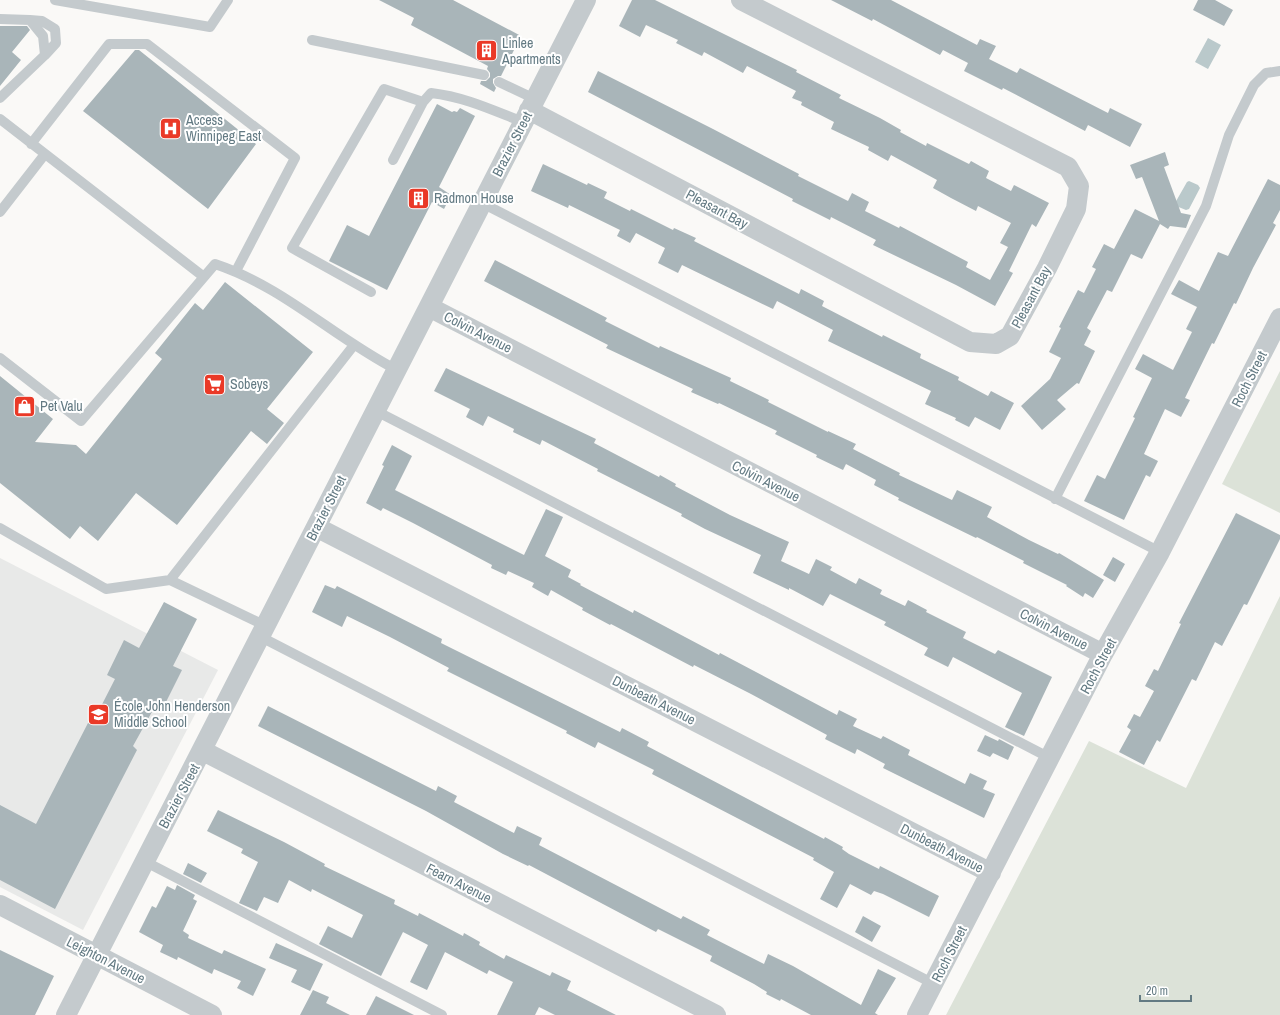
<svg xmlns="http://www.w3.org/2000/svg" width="1280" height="1015" viewBox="0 0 1280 1015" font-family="'Archivo Narrow',sans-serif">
<rect width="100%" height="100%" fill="#faf9f7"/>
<path fill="#e8e9e8" d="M0,558L218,670L83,930L0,887Z"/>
<path fill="#dce2d8" d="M1280,371V513L1222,484Z
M1280,596V1015H946L1089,741L1186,788Z"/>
<path fill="#bac9cb" d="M1208,38L1221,45L1208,69L1195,62Z
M1189,181L1198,185L1200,188L1189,209L1186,210L1176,206L1175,203L1187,182Z"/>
<path fill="#a9b5b9" d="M379,0H453L521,36L501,76H498L493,79V83L496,88L494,92L480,84L481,81H486L490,77V73L487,69L488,66L411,25L414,18Z
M632,0H655L797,70L796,72L841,95L839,98L880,118L901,130L900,132L926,146L927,143L969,164L971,161L989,171L986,178L1011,191L1014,185L1049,203L1036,227L1032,224L1009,271L1013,273L995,306L956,285L873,245L876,240L831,217L830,220L792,201L793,199L588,92L598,71L713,129L799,174L798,176L848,201L852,193L869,202L865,211L899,228L900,226L968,262L966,267L990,280L1008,247L1000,243L1011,223L978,206L976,211L951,198L933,188L937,180L891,155L888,161L868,150L869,147L831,129L834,122L801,105L802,102L792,98L796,91L747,66L743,73L704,52L702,56L676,43L678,40L646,25L640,37L619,26Z
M831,0H891L977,45L980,39L996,46L989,59L1017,73L1020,68L1108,113L1110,108L1142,124L1130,147L1088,125L1085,131L1003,88L1002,90L964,71L968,63L943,50L940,55L873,19L872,21Z
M1198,0H1215L1233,10L1224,26L1193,10Z
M0,26H27L30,30L12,52L21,60L0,86Z
M135,50H139L256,144L208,209L83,111Z
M437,104L452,112L454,111L457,112L460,108L475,116L439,187L451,195L444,209L432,202L387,290L329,261L347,225L369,236Z
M1165,152L1169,165L1164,167L1181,213L1191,215L1186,228L1170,226L1168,229L1160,224L1142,259L1131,254L1112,292L1107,290L1087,328L1091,331L1084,345L1095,351L1079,384L1077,383L1057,400L1066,409L1042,430L1021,406L1050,379L1061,358L1049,352L1061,328L1059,327L1078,290L1084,293L1096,269L1092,267L1104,244L1114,249L1135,209L1159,221L1142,177L1136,179L1130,165Z
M543,164L587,185L588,183L607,192L604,198L630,211L631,209L673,230L674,228L696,238L694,241L799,294L801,289L824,301L822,306L882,337L883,335L921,354L920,358L959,377L958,380L988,396L991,391L1014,403L1000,430L975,417L969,427L955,420L956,418L925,404L931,391L828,341L833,330L777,301L773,309L682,265L678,273L658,263L665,248L636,233L630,243L617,236L620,230L569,205L568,208L531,191Z
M1268,179L1280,185V210L1273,223L1276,225L1253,268L1236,304L1234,303L1214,344L1212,343L1185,398L1190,400L1181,417L1165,409L1144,454L1158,461L1150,477L1146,475L1124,520L1084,501L1097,475L1105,479L1135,418L1133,417L1152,378L1135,369L1143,354L1173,370L1192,332L1186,329L1197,307L1171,294L1179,280L1199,291L1218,252L1228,256Z
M495,260L607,318L605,321L659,348L660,346L731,378L730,381L769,400L768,402L828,432V431L856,444L853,449L900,473L899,475L952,500L957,490L992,507L987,517L1029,540L1058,554L1059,553L1104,580L1093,598L1085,593L1083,597L1066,586L1067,585L1023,563L1024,561L977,537L976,538L898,500L899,498L874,485L876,480L846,464L843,470L816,457L817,455L775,434L777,431L719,403L718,404L691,392L693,389L606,348L608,345L484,281Z
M225,282L313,352L267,409L284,423L267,444L251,431L177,525L136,493L98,541L80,526L70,539L0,483V376L53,419L35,442L76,445L86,454L162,359L155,353L195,303L203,310Z
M446,368L596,439L594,443L659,477L660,475L676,484L675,486L730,515L789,542L781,561L809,574L816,559L832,567L830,570L856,584L859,578L882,590L880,594L905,606L908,600L927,610L926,612L966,632L963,638L995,654L998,650L1052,677L1024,736L1005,727L1022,693L953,657L948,667L924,655L928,648L884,625L886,622L830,594L823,606L789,588V590L753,573L761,555L705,529L681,516L682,514L597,471L598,469L542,440L540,445L513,432L514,429L488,416L483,426L466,417L470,409L434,391Z
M392,445L412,456L395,490L524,555L546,509L563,517L545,556L571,570L568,577L581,584L580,585L633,613L634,610L719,655L720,653L837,715L839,710L857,719L853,726L881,739L883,736L910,750L908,755L965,784L970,773L987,781L983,789L995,794L984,818L883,768L885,764L857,749L855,754L825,739L827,735L751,694L694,665L693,667L611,624L610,625L582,610L583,608L551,590L548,596L532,587L534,583L508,571L506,575L491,568L492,565L413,523L383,508L381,511L366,503L384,466L382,465Z
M1236,513L1280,535V539L1247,605L1244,604L1222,646L1215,642L1196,681L1192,679L1160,742L1157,740L1144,765L1119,752L1131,730L1127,727L1134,714L1140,717L1154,691L1145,686L1154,669L1158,671L1181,624L1179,623Z
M1113,557L1125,564L1115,582L1103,575Z
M325,585L335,589L337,586L357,596L442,639L441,643L620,732L622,728L649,742L647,746L824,839L825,837L843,847L842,849L849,854L879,869L880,866L939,896L929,917L883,894L874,891L871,895L850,884L837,908L820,899L834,872L813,860L814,858L652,774L654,770L598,742L595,748L566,733L567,731L447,671L449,668L390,637L347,616L342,627L312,612Z
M164,602L197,619L173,666L182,670L165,704L158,701L133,746L137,750L55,909L0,880V805L36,824L88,723L92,724L115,679L107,675L124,640L139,648Z
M268,706L436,791L438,786L457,796L454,802L514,833L517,826L542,838L539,845L681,919L683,916L710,930L707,935L764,964L768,954L793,966L861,1005L878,969L896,978L875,1013L878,1015H811L781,999L780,1001L766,994L767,992L754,984L710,961L712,956L658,929L656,932L529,865L528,866L503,854L426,811L258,726Z
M985,735L998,741L999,739L1014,747L1008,760L993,753L990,757L977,751Z
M218,810L284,842L325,864L324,866L395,900L394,904L418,916L419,913L463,936L464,933L480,942L479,945L504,959L506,955L550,976L552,972L571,981L567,990L616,1015H555L539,1007L535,1015H497L513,982L489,970L487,974L445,952L427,990L410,982L428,945L403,932L381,976L319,944L328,926L352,938L363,915L312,889L311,892L289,880L278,903L264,897L257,911L239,903L258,862L241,853L243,849L207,831Z
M188,863L207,873L201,883L183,874Z
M177,885L195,895L193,899L197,901L183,931L189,935L188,938L222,954L224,950L266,969L253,996L237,988L241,981L214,969L212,974L178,957L177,960L160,952L163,945L139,932L152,906L156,908L167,886L175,890Z
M863,916L881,926L872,942L855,932Z
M276,943L323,964L310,991L291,982L297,970L269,958Z
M0,950L54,976L35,1015H0Z
M313,990L329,997L326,1003L350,1015H300Z
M376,996L414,1015H366Z"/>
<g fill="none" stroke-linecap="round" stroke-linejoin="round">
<path stroke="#c4cacd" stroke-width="10" d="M55,0L210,27L228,0
M0,19L30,20L43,36L45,55L0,98
M30,20L42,21L55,29L56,43L45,55
M312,40L484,75
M499,82L535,99
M423,102L431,93C465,97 492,110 523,122
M0,119L204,277
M31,144L109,44H147L295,158L236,271
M482,203L1160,552
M0,212L45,154
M371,292L292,248L384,89L423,102L393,160
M0,358L81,421L215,264C284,287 333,337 397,370
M376,411L1050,758
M1055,499L1206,206L1229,135L1254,85L1266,73L1280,71
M0,528L106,589L170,580L264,625
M170,580L354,345
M259,636L934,984
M144,861L442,1015"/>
<path stroke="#c4cacd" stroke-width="20" d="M529,110L970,342L996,344L1010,336L1047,268L1076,209L1079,186L1068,167L741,0
M429,307L1103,654
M316,527L991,873
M203,751L716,1015
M0,905L212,1015
M66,1015L586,0
M917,1015L1103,654L1160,552L1280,318"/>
</g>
<defs>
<symbol id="building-square" viewBox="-11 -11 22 22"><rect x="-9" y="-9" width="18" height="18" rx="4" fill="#ea3927" stroke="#fff"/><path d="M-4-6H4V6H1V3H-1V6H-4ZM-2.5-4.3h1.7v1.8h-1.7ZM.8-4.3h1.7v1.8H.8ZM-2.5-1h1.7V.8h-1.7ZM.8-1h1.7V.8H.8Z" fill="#fff"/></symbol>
<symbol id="hospital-square" viewBox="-11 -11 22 22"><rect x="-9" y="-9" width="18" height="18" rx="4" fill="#ea3927" stroke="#fff"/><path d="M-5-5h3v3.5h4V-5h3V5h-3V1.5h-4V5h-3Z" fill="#fff"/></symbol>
<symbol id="supermarket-square" viewBox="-11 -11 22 22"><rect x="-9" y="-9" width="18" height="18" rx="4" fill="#ea3927" stroke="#fff"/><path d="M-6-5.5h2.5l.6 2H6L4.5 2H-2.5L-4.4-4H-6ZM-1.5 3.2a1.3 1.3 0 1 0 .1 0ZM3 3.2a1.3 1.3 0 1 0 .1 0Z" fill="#fff"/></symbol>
<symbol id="shop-square" viewBox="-11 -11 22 22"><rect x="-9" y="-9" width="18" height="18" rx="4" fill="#ea3927" stroke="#fff"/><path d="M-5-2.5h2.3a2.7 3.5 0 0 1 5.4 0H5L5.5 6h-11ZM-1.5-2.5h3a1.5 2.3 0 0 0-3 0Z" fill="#fff"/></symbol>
<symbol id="school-square" viewBox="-11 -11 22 22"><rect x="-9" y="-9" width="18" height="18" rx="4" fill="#ea3927" stroke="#fff"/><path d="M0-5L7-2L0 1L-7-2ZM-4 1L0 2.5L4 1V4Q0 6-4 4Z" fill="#fff"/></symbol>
</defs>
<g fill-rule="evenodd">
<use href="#building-square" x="474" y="38" width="25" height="25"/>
<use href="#hospital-square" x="158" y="116" width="25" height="25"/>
<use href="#building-square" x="406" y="186" width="25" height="25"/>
<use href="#supermarket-square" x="202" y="372" width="25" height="25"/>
<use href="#shop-square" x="12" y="394" width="25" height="25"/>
<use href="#school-square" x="86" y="702" width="25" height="25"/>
</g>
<g text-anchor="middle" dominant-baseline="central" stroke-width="4" stroke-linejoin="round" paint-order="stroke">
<g font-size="14" fill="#637a83" stroke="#fff" text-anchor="start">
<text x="502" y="43">Linlee<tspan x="502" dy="16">Apartments</tspan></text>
<text x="186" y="120">Access<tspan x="186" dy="16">Winnipeg East</tspan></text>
<text x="434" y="198">Radmon House</text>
<text x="230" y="384">Sobeys</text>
<text x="40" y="406">Pet Valu</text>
<text x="114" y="706">École John Henderson<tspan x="114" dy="16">Middle School</tspan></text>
</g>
<g font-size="14" fill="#637a83" stroke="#fff">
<text transform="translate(512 144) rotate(-63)">Brazier Street</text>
<text transform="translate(717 209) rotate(28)">Pleasant Bay</text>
<text transform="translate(1031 297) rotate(-62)">Pleasant Bay</text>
<text transform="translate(478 332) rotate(27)">Colvin Avenue</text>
<text transform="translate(1249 379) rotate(-63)">Roch Street</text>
<text transform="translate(766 481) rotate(27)">Colvin Avenue</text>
<text transform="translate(326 508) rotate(-63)">Brazier Street</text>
<text transform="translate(1054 629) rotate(27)">Colvin Avenue</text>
<text transform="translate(1098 666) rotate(-62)">Roch Street</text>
<text transform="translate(654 700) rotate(27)">Dunbeath Avenue</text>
<text transform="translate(179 796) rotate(-62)">Brazier Street</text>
<text transform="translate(942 848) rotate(27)">Dunbeath Avenue</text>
<text transform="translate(459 883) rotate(27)">Fearn Avenue</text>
<text transform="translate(949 954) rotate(-63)">Roch Street</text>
<text transform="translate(106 960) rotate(27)">Leighton Avenue</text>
</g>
</g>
<path d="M1140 995v6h51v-6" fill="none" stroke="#637a83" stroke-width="2"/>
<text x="1146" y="995" font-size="12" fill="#637a83" stroke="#ffffff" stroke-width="3" paint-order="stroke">20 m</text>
</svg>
